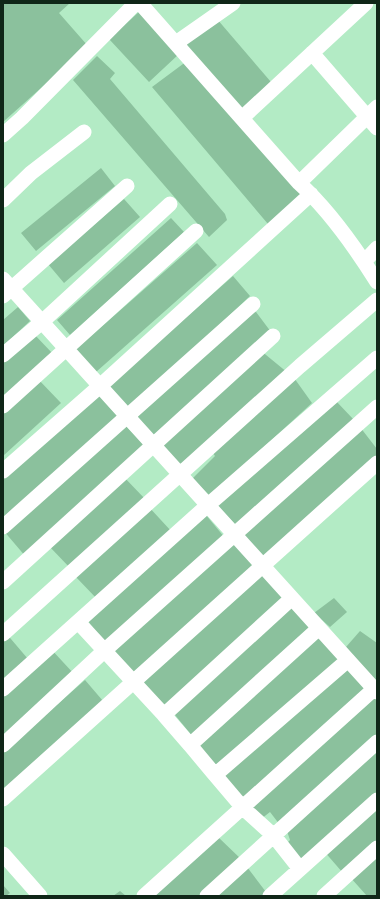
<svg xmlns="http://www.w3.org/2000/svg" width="380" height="899" viewBox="0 0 380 899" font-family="Raleway,sans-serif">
<rect width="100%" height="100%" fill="#b3ebc5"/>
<path fill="#8bc19d" d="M3,3H70L59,13L88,46L3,122Z
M140,11L179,54L149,82L109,39Z
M217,19L271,82L241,114L181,44Z
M97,56L115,73L110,79L225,214L227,220L209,237L73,80Z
M187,61L303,194L268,224L152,87Z
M101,168L115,186L36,251L21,233Z
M124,199L140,217L64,283L48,264Z
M171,218L184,232L70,335L57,320Z
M197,243L217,265L96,372L76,349Z
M233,276L250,296L129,410L107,387Z
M18,307L30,321L3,346V320Z
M253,308L271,332L154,441L132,416Z
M33,333L54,355L3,401V359Z
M260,350L288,373L181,468L160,445Z
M292,375L312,403L210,496L192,479L215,456L211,450Z
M37,378L61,403L3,456V409Z
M97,393L120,419L3,518V475Z
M336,401L354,420L237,526L216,505Z
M122,422L144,445L26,557L3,530Z
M360,427L377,449V455L263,560L243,534Z
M122,475L146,500L72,570L48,545Z
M148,506L172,532L98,600L75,576Z
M206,515L225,538L106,644L87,620Z
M234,540L256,565L132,678L110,653Z
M262,570L287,599L170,706L155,701L139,682Z
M334,598L347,612L330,627L314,613Z
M291,604L315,631L193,737L171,710Z
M360,631L377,643V683L346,647Z
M5,632L28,659L3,683V634Z
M319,634L342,658L218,769L194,746Z
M50,648L75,675L3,738V691Z
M348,665L368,685L243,800L221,776Z
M85,680L103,701L3,792V752Z
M373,694L377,699V738L280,825L270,812L261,819L248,808Z
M377,746V794L302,863L285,845L290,840L287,831Z
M377,803V844L343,873L323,850Z
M217,836L242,860L202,896H148Z
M377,855V896H367L350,877Z
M247,867L266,892L261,896H214Z
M3,885L10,893L6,896H3Z
M120,891L126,896H113Z"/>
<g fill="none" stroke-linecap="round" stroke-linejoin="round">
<path stroke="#fff" stroke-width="15" d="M140,3L299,183C330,211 355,247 377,282
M176,43L233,3
M312,53L377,128
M242,118L366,3
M3,135L22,118L136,3
M299,183L377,107
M3,200L31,173L84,132
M364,262L377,248
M3,279L377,692
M3,296L127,186
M3,355L43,321L170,204
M3,406L196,231
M3,471L100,386L311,194
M3,527L253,304
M3,582L273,336
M78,622L164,715
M3,634L300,366L377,300
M3,689L208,505L377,358
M3,745L104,651L377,407
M190,745L164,715L292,598
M215,775L190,745L319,628
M3,799L377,463
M3,854L40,896
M300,869L274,836L243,808L215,775L348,660
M144,896L374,689
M207,896L377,742
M270,896L377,800
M324,896L377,848"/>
</g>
<rect width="380" height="899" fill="none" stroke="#102618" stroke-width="8"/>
</svg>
